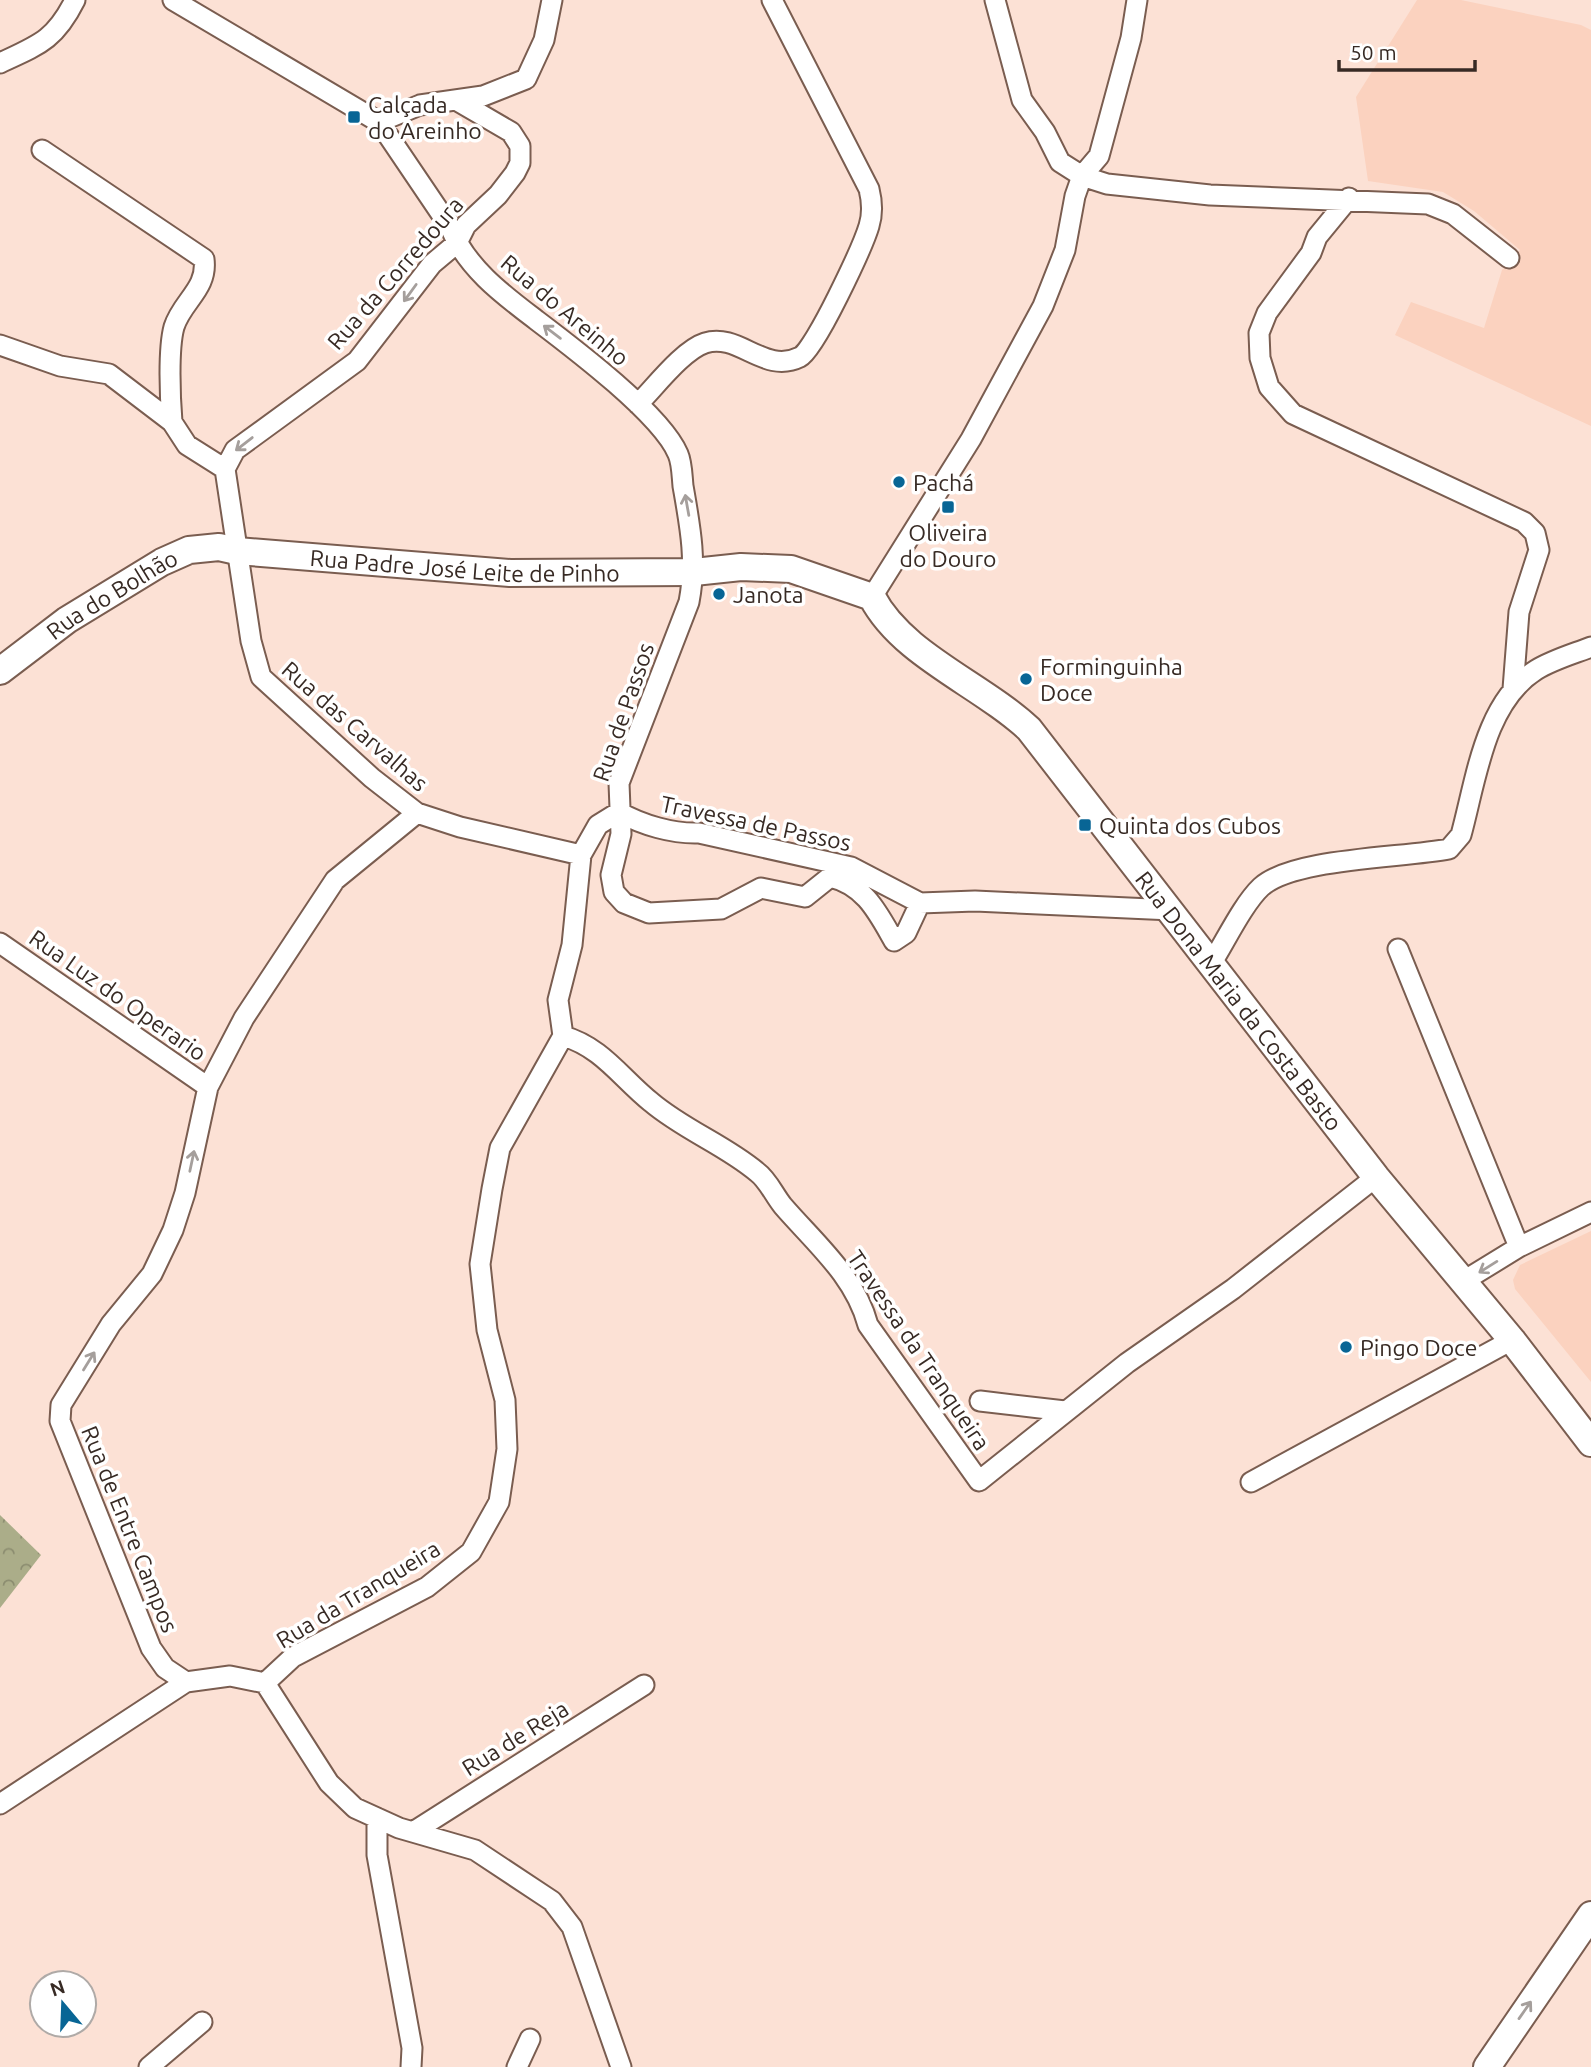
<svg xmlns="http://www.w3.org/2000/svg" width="1591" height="2067" viewBox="0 0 1591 2067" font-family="Ubuntu,sans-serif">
<defs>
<pattern id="forest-crowns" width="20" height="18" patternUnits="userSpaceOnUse" patternTransform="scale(1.75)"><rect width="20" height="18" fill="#abad89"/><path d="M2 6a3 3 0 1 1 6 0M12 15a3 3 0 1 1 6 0" fill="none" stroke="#8c8d70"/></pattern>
</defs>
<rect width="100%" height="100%" fill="#fce1d5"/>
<path fill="#fbd2bf" d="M1417,0H1461L1581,25L1591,30V426L1395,335L1411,302L1484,328L1502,270L1520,250L1474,211L1443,192L1368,181L1356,97Z
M1591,1231V1382L1515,1289L1513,1280L1520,1265Z"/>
<path fill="url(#forest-crowns)" d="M0,1515L41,1555L0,1608Z"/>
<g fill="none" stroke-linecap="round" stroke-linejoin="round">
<defs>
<path id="street" d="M173,0L379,122L450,227C466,267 502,294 535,319C572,347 661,414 678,454C682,463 682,476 683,486C690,526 697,561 689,602L619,783L621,834L611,875L614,892L624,903L649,913L721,909L761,888L805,897L830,877C865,885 878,913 894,941L906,933L920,903
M995,0L1022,100L1045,132L1060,162L1082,176L1107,184L1210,195L1428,204L1453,214L1509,258
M0,63C39,45 55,40 75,0
M456,100L511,132L520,146V163L515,173L498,195L466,225L457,243L432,264L357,361L235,450L225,469L251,641L261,677L372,778L417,813L460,827L581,855
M379,122L420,105L483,96L526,79L544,40L552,0
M42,150L204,259C208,289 182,301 174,327C168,349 170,398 172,422
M1349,198L1317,237L1311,253L1267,313L1259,333L1260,358L1269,387L1293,414L1524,522L1535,533L1539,550L1519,612L1513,689
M0,345L60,366L109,374L172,422L187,445L225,469
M638,404C655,387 683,350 705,343C739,332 764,375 800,357C815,350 863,246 869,226C873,213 872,201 869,189L772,0
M872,597L971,439L1043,306L1065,250L1075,196L1082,176L1099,156L1131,38L1137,0
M619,812C642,825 673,834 699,833L851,867L920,903L975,901L1172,910
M0,943L208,1087
M1398,949L1519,1247
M1211,964C1225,942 1243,904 1261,887C1293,858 1402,858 1449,849L1461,835C1476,781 1484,703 1536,670C1552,660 1573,654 1591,647
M563,1036C602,1047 621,1078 651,1102C684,1130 725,1145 757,1172C768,1180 774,1195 783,1206C815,1243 855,1276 868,1325L979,1481L1127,1363L1233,1289L1376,1177
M1462,1282L1519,1247L1591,1212
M980,1401L1065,1411
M1251,1482L1512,1340
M186,1682L165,1668L151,1648L60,1421L61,1405L111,1324L152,1274L173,1230L185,1193L208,1087L244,1018L335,880L417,813
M265,1683L293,1657L427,1587L471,1552L499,1502L507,1449L505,1400L487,1330L480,1264L492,1189L500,1148L563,1036L558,1000L572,945L581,855L598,825L619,812
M265,1683L329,1783L355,1808L399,1828L475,1850L552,1901L572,1927L621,2067
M0,1804L186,1682L230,1676L265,1683
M377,1818V1855L412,2048L411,2067
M413,1832L644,1685
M149,2067L202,2022
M517,2067L530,2039"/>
<g id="secondary">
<path id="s1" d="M0,671L67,620L162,562L189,550L219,547L237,551L510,573L694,572L741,567L791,569L872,597C902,655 981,684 1029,729L1376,1177L1512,1340L1591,1443"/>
<path d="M1487,2067L1591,1915"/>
</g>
</defs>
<use href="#street" stroke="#7a5d50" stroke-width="23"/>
<use href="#secondary" stroke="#7a5d50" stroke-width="30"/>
<use href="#street" stroke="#fff" stroke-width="19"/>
<use href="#secondary" stroke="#fff" stroke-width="26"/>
</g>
<defs><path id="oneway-shaft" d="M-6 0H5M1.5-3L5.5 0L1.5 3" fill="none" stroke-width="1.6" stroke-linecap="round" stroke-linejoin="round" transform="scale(1.75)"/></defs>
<g stroke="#a59f9c">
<use href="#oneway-shaft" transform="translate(410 293) rotate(126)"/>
<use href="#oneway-shaft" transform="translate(552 332) rotate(-143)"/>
<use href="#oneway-shaft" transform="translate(244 444) rotate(142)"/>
<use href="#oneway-shaft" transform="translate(687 505) rotate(-100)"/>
<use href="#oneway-shaft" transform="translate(192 1161) rotate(-78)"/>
<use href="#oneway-shaft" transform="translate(1488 1267) rotate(148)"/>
<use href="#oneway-shaft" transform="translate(89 1361) rotate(-58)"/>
<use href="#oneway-shaft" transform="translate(1525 2010) rotate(-55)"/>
</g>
<g fill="#086595" stroke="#fff" stroke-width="2.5">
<rect x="347" y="110" width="14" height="14" rx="3.5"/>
<circle cx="899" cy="482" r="7"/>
<rect x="941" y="500" width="14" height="14" rx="3.5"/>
<circle cx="719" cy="594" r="7"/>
<circle cx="1026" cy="679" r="7"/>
<rect x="1078" y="818" width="14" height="14" rx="3.5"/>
<circle cx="1346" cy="1347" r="7"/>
</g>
<g text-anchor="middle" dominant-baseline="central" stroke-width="7" stroke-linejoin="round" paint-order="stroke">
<g font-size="23" fill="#372a24" stroke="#fff" text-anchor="start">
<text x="368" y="104">Calçada<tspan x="368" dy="26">do Areinho</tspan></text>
<text x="913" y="482">Pachá</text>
<text x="948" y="532" text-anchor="middle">Oliveira<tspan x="948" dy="26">do Douro</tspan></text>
<text x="733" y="594">Janota</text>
<text x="1040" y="666">Forminguinha<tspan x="1040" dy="26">Doce</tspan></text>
<text x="1099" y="825">Quinta dos Cubos</text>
<text x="1360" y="1347">Pingo Doce</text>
</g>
<g font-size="23" fill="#372a24" stroke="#fff">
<text transform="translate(395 273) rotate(-49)">Rua da Corredoura</text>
<text transform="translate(565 310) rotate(40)">Rua do Areinho</text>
<text stroke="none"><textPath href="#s1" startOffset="502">Rua Padre José Leite de Pinho</textPath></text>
<text stroke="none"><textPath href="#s1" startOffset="136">Rua do Bolhão</textPath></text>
<text transform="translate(623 712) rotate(-71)">Rua de Passos</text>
<text transform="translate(355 726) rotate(41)">Rua das Carvalhas</text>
<text transform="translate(756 823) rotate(12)">Travessa de Passos</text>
<text transform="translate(118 995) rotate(35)">Rua Luz do Operario</text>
<text stroke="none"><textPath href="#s1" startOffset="1465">Rua Dona Maria da Costa Basto</textPath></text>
<text transform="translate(919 1350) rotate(56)">Travessa da Tranqueira</text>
<text transform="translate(130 1529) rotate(68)">Rua de Entre Campos</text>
<text transform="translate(358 1594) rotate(-31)">Rua da Tranqueira</text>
<text transform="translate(515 1738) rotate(-32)">Rua de Reja</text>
</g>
</g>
<g transform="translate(63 2004) rotate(341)"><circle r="33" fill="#ffffff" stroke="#afaaa7" stroke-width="2"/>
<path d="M0-5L12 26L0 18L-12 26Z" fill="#086595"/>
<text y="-10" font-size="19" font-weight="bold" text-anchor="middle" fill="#372a24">N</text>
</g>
<path d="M1339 60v10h136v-10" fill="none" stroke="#372a24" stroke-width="3.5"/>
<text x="1350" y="60" font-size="21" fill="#372a24" stroke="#ffffff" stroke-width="5" paint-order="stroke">50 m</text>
</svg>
